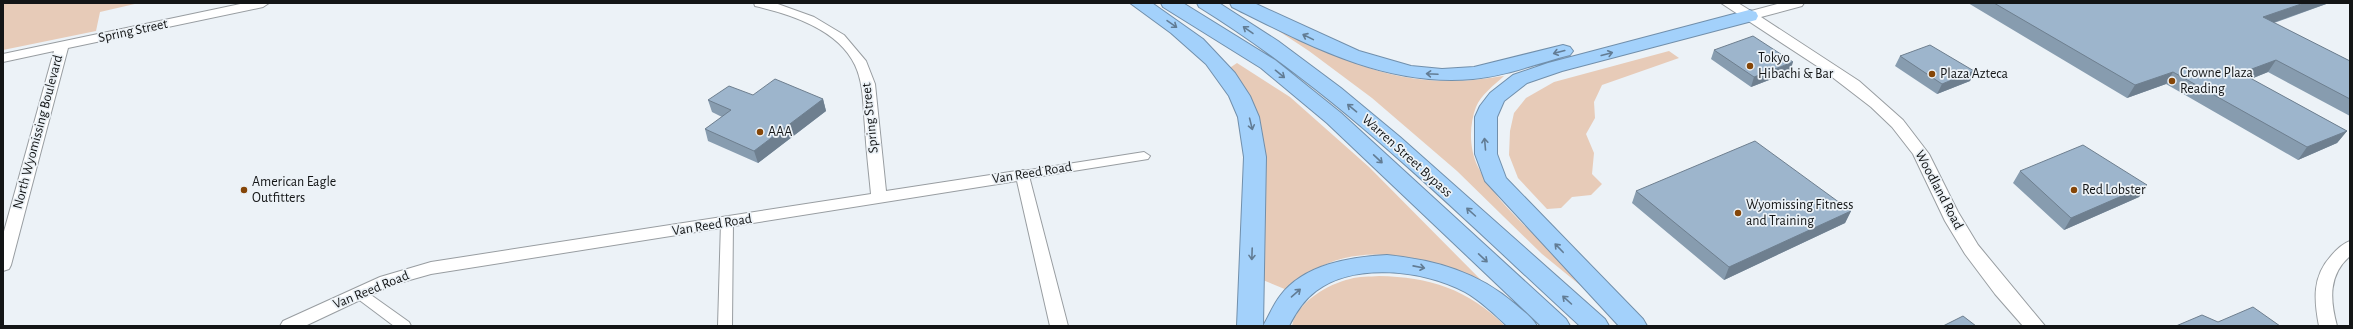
<svg xmlns="http://www.w3.org/2000/svg" width="2353" height="329" viewBox="0 0 2353 329" font-family="'Alegreya Sans',sans-serif">
<rect width="100%" height="100%" fill="#ecf2f7"/>
<path fill="#e7cbb8" d="M3,3H139L100,12L96,31L3,50Z
M1256,16C1323,50 1377,82 1455,81C1471,81 1488,78 1504,76C1494,85 1481,95 1476,107C1469,125 1469,149 1478,167C1491,193 1513,214 1533,234C1554,256 1576,278 1597,299L1542,254L1457,171L1372,98L1309,51Z
M1669,51L1679,58L1602,85L1594,102L1595,118L1586,134L1594,153L1592,174L1602,184L1591,195L1572,197L1561,208L1547,209L1518,178L1509,155L1510,131L1514,113L1526,98L1554,82Z
M1237,63L1290,97L1369,167L1483,282C1430,258 1366,240 1312,271C1303,276 1295,284 1287,290L1258,278L1262,217L1228,69Z
M1379,276C1429,277 1468,289 1505,326H1292C1297,302 1328,284 1350,279C1359,276 1370,277 1379,276Z"/>
<g fill="none" stroke-linecap="round" stroke-linejoin="round">
<defs>
<path id="minor" d="M1144,152L1150,156L1148,159L1023,179L1017,175L1023,171Z
M727,218L733,222L732,326H718L721,222Z
M359,288L364,290L409,322L411,326H394L354,296L352,293L354,290Z"/>
<path id="tertiary" d="M245,3H269L263,7L68,48L11,265L9,269L3,271V235L54,51L3,62V54Z
M754,3H775L814,17L844,35L866,61L875,84L886,191L1023,170L1028,172L1068,326H1050L1017,181L431,274L392,285L305,326H280L283,321L380,277L431,262L871,194C869,172 866,149 865,127C863,106 864,84 855,65C838,29 790,14 755,6Z
M2350,241V256C2328,275 2330,300 2337,326H2319C2314,300 2312,277 2331,256C2336,250 2342,244 2350,241Z"/>
<path id="secondary" d="M1721,3H1738L1751,11L1781,3H1804L1802,6L1761,17L1859,81L1903,120L1929,154L1958,212L1978,245L2045,326H2023L1995,294L1965,254L1945,221L1913,154L1892,127L1871,107L1823,70Z"/>
<path id="motorway" d="M1130,3H1152L1203,39L1235,73L1250,96L1259,117L1266,157L1263,326H1237L1244,157L1238,117L1229,96L1206,64L1171,33Z
M1161,3H1183L1275,60L1341,113L1566,319L1570,326H1541L1327,123L1261,68L1163,7Z
M1197,3H1219L1278,41L1341,88L1400,137L1605,319L1609,326H1580C1458,214 1341,95 1199,7Z
M1230,3H1254L1359,51L1411,66L1442,69L1474,67L1563,45L1570,47L1573,51L1570,55C1538,63 1506,76 1473,79C1385,87 1308,45 1232,7Z
M1749,10L1756,12L1758,16L1756,20L1562,71L1527,83L1504,101L1497,117V154L1506,178L1643,319L1647,326H1619L1485,181L1475,154V117L1480,106L1490,93L1513,75L1548,63Z
M1387,255C1436,260 1478,272 1515,304C1523,311 1532,317 1537,326H1507C1494,314 1481,301 1465,292C1425,270 1354,262 1316,291C1304,300 1296,312 1289,326H1263C1269,316 1273,305 1280,296C1304,264 1350,257 1387,255Z"/>
</defs>
<use href="#minor" stroke="#989da1" stroke-width="2"/>
<use href="#tertiary" stroke="#989da1" stroke-width="2"/>
<use href="#secondary" stroke="#989da1" stroke-width="2"/>
<use href="#motorway" stroke="#718fab" stroke-width="2"/>
<use href="#minor" fill="#fff" fill-rule="evenodd"/>
<use href="#tertiary" fill="#fff" fill-rule="evenodd"/>
<use href="#secondary" fill="#fff" fill-rule="evenodd"/>
<use href="#motorway" fill="#a3d1fb" fill-rule="evenodd"/>
</g>
<path fill="#879caf" d="M1968,3H2329L2274,23L2350,61V116L2268,72L2251,79L2347,131L2337,143L2298,160L2166,84L2127,98Z
M1714,50L1790,72L1751,87L1711,59Z
M1900,56L1974,71L1970,81L1937,94L1895,66Z
M753,95L823,99L826,111L758,163L708,141L705,129L722,117L712,112L708,100Z
M2020,171L2147,185L2139,197L2064,230L2013,183Z
M1636,191L1851,211L1845,223L1724,280L1632,203Z"/>
<path fill="#6e7f8f" d="M2304,3H2329L2255,29L2263,17Z
M2276,60L2268,72L2233,86L2241,73Z
M1793,62L1790,72L1751,87L1754,77Z
M1974,71L1970,81L1937,94L1942,84Z
M2173,72L2166,84L2127,98L2135,85Z
M823,99L826,111L758,163L754,151Z
M2347,131L2337,143L2298,160L2307,147Z
M2147,185L2139,197L2064,230L2071,218Z
M1851,211L1845,223L1724,280L1729,267Z"/>
<path fill="#9db5cc" stroke="#6e7f8f" d="M1994,3H2304L2263,17L2350,61V99L2276,60L2241,73L2347,131L2307,147L2173,72L2135,85Z
M1753,36L1793,62L1754,77L1714,50Z
M1930,45L1974,71L1942,84L1900,56Z
M775,79L823,99L754,151L705,129L731,110L708,100L729,86L753,95Z
M1755,141L1851,211L1729,267L1636,191Z
M2083,145L2147,185L2071,218L2020,171Z
M2253,307L2280,326H2176L2202,315L2218,322Z
M1963,316L1976,326H1943Z"/>
<defs><path id="oneway-shaft" d="M-6 0H5M1.5-3L5.5 0L1.5 3" fill="none" stroke-width="1.6" stroke-linecap="round" stroke-linejoin="round"/></defs>
<g stroke="#627c94">
<use href="#oneway-shaft" transform="translate(1172 24) rotate(35)"/>
<use href="#oneway-shaft" transform="translate(1248 30) rotate(-145)"/>
<use href="#oneway-shaft" transform="translate(1308 37) rotate(-154)"/>
<use href="#oneway-shaft" transform="translate(1559 52) rotate(165)"/>
<use href="#oneway-shaft" transform="translate(1607 54) rotate(-15)"/>
<use href="#oneway-shaft" transform="translate(1280 74) rotate(39)"/>
<use href="#oneway-shaft" transform="translate(1432 74) rotate(-177)"/>
<use href="#oneway-shaft" transform="translate(1352 108) rotate(-140)"/>
<use href="#oneway-shaft" transform="translate(1251 124) rotate(76)"/>
<use href="#oneway-shaft" transform="translate(1485 144) rotate(-95)"/>
<use href="#oneway-shaft" transform="translate(1378 159) rotate(43)"/>
<use href="#oneway-shaft" transform="translate(1471 212) rotate(-138)"/>
<use href="#oneway-shaft" transform="translate(1559 248) rotate(-134)"/>
<use href="#oneway-shaft" transform="translate(1252 254) rotate(92)"/>
<use href="#oneway-shaft" transform="translate(1483 258) rotate(43)"/>
<use href="#oneway-shaft" transform="translate(1419 267) rotate(11)"/>
<use href="#oneway-shaft" transform="translate(1296 293) rotate(-41)"/>
<use href="#oneway-shaft" transform="translate(1567 300) rotate(-138)"/>
</g>
<g fill="#854608" stroke="#ecf2f7" stroke-width="1.5">
<circle cx="1750" cy="66" r="4"/>
<circle cx="1932" cy="74" r="4"/>
<circle cx="2172" cy="81" r="4"/>
<circle cx="760" cy="132" r="4"/>
<circle cx="244" cy="190" r="4"/>
<circle cx="2074" cy="190" r="4"/>
<circle cx="1738" cy="213" r="4"/>
</g>
<g text-anchor="middle" dominant-baseline="central" stroke-width="3.5" stroke-linejoin="round" paint-order="stroke">
<g font-size="14" fill="#131516" stroke="#ecf2f7">
<text transform="translate(133 31) rotate(-12)">Spring Street</text>
<text transform="translate(870 118) rotate(-96)">Spring Street</text>
<text transform="translate(38 132) rotate(-75)">North Wyomissing Boulevard</text>
<text transform="translate(1407 156) rotate(42)">Warren Street Bypass</text>
<text transform="translate(1032 173) rotate(-9)">Van Reed Road</text>
<text transform="translate(1939 190) rotate(62)">Woodland Road</text>
<text transform="translate(712 225) rotate(-9)">Van Reed Road</text>
<text transform="translate(371 290) rotate(-22)">Van Reed Road</text>
</g>
<g font-size="14" fill="#131516" stroke="#ecf2f7" text-anchor="start">
<text x="1758" y="58">Tokyo<tspan x="1758" dy="16">Hibachi &amp; Bar</tspan></text>
<text x="2180" y="73">Crowne Plaza<tspan x="2180" dy="16">Reading</tspan></text>
<text x="1940" y="74">Plaza Azteca</text>
<text x="768" y="132">AAA</text>
<text x="252" y="182">American Eagle<tspan x="252" dy="16">Outfitters</tspan></text>
<text x="2082" y="190">Red Lobster</text>
<text x="1746" y="205">Wyomissing Fitness<tspan x="1746" dy="16">and Training</tspan></text>
</g>
</g>
<rect width="2353" height="329" fill="none" stroke="#131516" stroke-width="8"/>
</svg>
